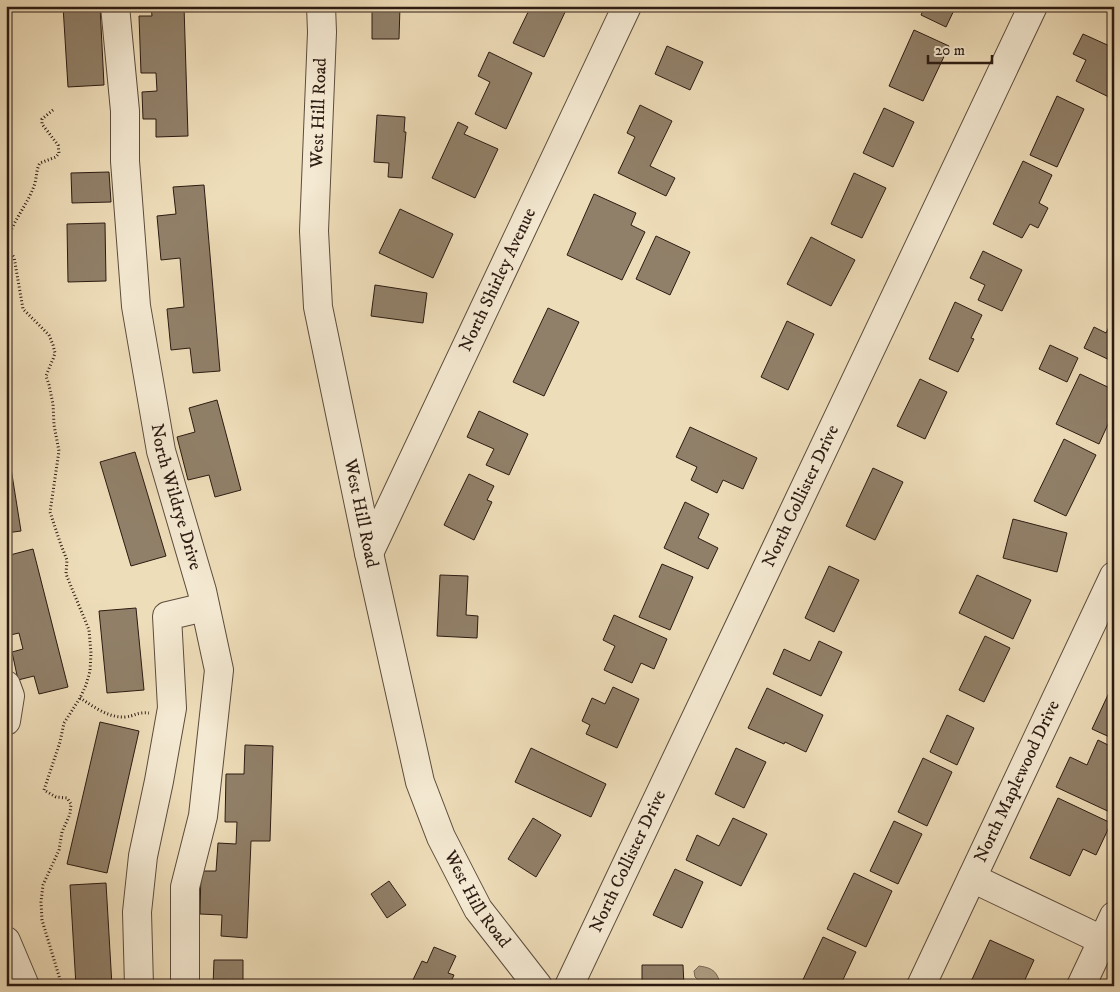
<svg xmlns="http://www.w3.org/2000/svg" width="1120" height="992" viewBox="0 0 1120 992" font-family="'IM FELL DW Pica',serif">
<rect width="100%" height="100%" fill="#eeddb9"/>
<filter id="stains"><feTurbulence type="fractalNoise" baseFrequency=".004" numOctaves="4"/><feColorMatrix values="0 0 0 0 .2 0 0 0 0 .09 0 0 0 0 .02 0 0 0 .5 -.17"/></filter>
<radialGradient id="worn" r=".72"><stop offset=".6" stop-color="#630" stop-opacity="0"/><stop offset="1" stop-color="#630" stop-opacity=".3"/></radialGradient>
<path fill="#ac9b80" stroke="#796854" d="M699,966C714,968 717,972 721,986H704L695,977L694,971Z"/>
<path fill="#918069" stroke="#2c1b12" d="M63,6H100L104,85L68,87Z
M151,6H184L188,136L156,137V119H143L142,92L157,91L156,73H141L139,16H152Z
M372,6H400L399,39H372Z
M531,6H559L566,10L544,57L513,43Z
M925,6H956L946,27L921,15Z
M914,30L949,46L923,101L889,86Z
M1083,34L1114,48V92L1111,98L1076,81L1086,60L1073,54Z
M667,46L703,62L690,90L655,74Z
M489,52L532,73L506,129L475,114L490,82L478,76Z
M1057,96L1084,109L1057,167L1030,155Z
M640,105L672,121L650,166L675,178L666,196L618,173L635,137L627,133Z
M884,108L914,122L893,167L863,153Z
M377,115L405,117L404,132H406L402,178L388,177L389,163L374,162Z
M458,122L468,127L464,134L498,149L475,198L432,178Z
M1023,161L1052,175L1039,203L1048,208L1038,228L1030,224L1022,238L993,224Z
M109,172L111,202L72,203L71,173Z
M854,173L886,188L862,238L831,224Z
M204,185L220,371L193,373L190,348L171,350L167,309L184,307L180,258L161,260L157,216L176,214L173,187Z
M594,194L636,213L631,225L645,232L622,280L567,255Z
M400,209L453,234L433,278L379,253Z
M105,223L106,281L68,282L67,224Z
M656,236L690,252L670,295L636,279Z
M811,237L855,260L831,306L787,284Z
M983,251L1022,270L1002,311L978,300L985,285L970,278Z
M375,285L427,293L423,323L371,316Z
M955,302L982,315L971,338L974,339L958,372L929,359Z
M548,308L579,322L544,396L513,382Z
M1114,317V362L1084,348L1094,327L1106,333Z
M787,321L814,334L788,390L761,377Z
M1050,345L1078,358L1067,382L1039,369Z
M1080,374L1114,390V411L1099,444L1056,424Z
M920,379L947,392L925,439L897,426Z
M217,400L241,490L215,497L209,475L188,480L177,437L195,432L189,408Z
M479,411L528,434L509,475L486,465L494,449L467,437Z
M690,427L757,458L743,489L723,480L717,493L691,480L697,467L676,457Z
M6,437L21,531L6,533Z
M1064,439L1096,455L1066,516L1034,501Z
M135,452L166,556L131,566L100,462Z
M873,468L903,482L875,540L846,526Z
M469,474L494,486L487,500L492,502L474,540L444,525Z
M685,502L709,514L698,538L718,548L708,569L664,548Z
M1013,519L1067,533L1057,572L1003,558Z
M33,549L68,687L39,694L34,676L18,680L12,652L23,649L19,633L6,636V556Z
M662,564L693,577L670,630L639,617Z
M829,566L859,580L834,632L805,618Z
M440,575L468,576L466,615L478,616L477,638L437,636Z
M977,575L1031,600L1013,639L959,613Z
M136,608L144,690L107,693L99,611Z
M614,615L667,639L654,669L641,663L632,683L604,670L615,646L603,640Z
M985,636L1010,648L984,702L959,690Z
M819,641L842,652L821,696L773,674L784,649L810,661Z
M1114,682V739L1092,729Z
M613,687L639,699L617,748L586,734L590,725L582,721L592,698L605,704Z
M767,688L823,715L806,752L785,742L784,744L748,728Z
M947,715L974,728L957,765L930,752Z
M100,722L139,731L107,873L67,864Z
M1098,740L1114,748V814L1056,787L1070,757L1087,765Z
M245,745L273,746L270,841H251L247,938L221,936L222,915L200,914L201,871H216L218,843L236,844L237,822H225L226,774H244Z
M531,748L606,784L591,817L515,782Z
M736,748L766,762L744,808L715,794Z
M923,758L952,772L927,826L898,812Z
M1058,798L1111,823L1096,855L1083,849L1070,876L1030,858Z
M533,818L561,835L536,877L508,859Z
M733,818L767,834L741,886L686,860L697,835L719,846Z
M894,821L922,834L898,884L870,871Z
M675,869L703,882L682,928L653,915Z
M854,873L892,891L866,947L827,929Z
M389,881L406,905L387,918L371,894Z
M106,883L112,986H76L70,885Z
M823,937L856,952L840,986H800Z
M990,940L1034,960L1022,986H969Z
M434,947L456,956L448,973L454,975L449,986H410L422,961L427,963Z
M214,960H243V986H213Z
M642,965H683L684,986H642Z"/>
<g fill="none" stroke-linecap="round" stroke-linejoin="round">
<defs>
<g id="minor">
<path id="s1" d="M115,6L125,111V161L136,306L161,451L202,591L219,670L203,816L185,887V986"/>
<path id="s2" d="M321,6L322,32L314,231L318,307L369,553L420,782L441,837L478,909L538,986"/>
<path id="s3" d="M369,553L627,6"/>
<path d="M6,685L10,696L6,721"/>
<path d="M972,878L1102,940"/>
<path d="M6,941L25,986"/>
<path d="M139,986L137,912L143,856L159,781L172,708L167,616L205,607"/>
<path id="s4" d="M569,986L1033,6"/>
<path id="s5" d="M921,986L1114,576"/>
<path d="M1081,986L1114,916"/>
</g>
</defs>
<use href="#minor" stroke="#5c4c3c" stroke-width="30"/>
<path stroke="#2c1b12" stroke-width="3" stroke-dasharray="1 2.5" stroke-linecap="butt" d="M53,110L42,119V124L58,145L59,153L56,157L40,163C36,169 37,178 34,186C26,208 9,225 6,248L14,257L23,309L49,335L53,345L55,353L53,359L46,376L49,385L53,404L54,425L59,451L50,512L61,545L67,560L66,574L89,630L91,653L90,671L86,685L80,698L64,723L60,742L44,790L56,797L67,798L71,804L70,814L62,832L59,850L43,885L41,902L42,920L62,986
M80,698C93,706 108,718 125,717C135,716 137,712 149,713"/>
<use href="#minor" stroke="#f4e9d2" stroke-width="28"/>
</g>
<g text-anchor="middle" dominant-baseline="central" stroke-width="4.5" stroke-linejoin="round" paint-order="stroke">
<g font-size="18" fill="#2c1b12" stroke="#f4e9d2">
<text transform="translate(319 113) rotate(-88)">West Hill Road</text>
<text stroke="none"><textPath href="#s3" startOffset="302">North Shirley Avenue</textPath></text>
<text stroke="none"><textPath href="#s4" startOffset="542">North Collister Drive</textPath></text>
<text stroke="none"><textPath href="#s1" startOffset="496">North Wildrye Drive</textPath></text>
<text stroke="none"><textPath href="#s2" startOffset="512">West Hill Road</textPath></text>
<text stroke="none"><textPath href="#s5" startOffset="226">North Maplewood Drive</textPath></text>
<text stroke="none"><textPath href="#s4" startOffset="138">North Collister Drive</textPath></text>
<text stroke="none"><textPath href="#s2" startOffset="918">West Hill Road</textPath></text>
</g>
</g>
<rect width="1120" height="992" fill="none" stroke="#eeddb9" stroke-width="25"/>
<rect x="8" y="8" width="1105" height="977" fill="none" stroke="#2c1b12" stroke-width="2.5"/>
<rect x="12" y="12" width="1095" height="967" fill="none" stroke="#2c1b12"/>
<path d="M928 55v8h64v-8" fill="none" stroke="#2c1b12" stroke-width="2.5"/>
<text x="935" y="55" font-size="15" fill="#2c1b12" stroke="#f4e9d2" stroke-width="4" paint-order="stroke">20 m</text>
<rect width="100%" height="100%" filter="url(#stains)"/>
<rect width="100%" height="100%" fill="url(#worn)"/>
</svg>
